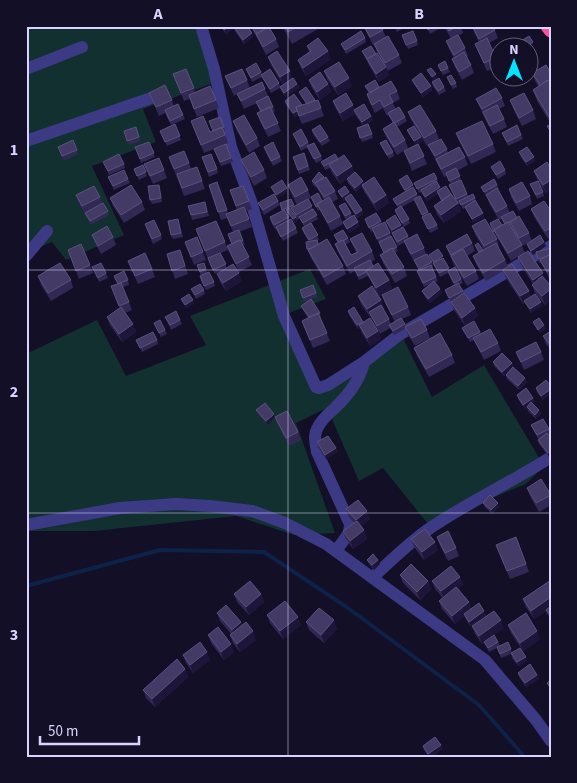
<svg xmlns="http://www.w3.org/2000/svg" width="577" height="783" viewBox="0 0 577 783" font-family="'Source Sans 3',sans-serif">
<rect width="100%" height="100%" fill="#130f26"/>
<path fill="#12302f" d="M26,26H45L46,28L52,26H205L219,81L143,109L156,142L92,166L124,235L66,260L52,242L26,253Z
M310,269L326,299L286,314L318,384L402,336L432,397L484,365L544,466L526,484L428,524L383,468L359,481L327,408L296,423L335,533L294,535L236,516L94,531H26V354L97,320L126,376L206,345L190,316Z"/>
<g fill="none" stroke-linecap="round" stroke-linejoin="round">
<path stroke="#0c2248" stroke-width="4" d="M26,586L160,550L264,552L348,608L479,705L522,754L523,757"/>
<path stroke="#3d3a85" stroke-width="12" d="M201,26L214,69L231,147L251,201L284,316L316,387L319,388L328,385L364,362L399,335L551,246
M26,69L82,47
M26,141L163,94
M26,256L47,231
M26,525L120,508L176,504L210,506L252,511L285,523L326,544L485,660L536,720L551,741
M336,551L349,533L350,524L317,452C316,445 313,436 317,429C320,421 328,414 335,408C348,395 360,381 364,362
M373,577C395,557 416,536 441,521C477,498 515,480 551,457"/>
<path stroke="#ff4fa3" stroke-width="15" d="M548,26L551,30"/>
</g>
<path fill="#312854" d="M220,26H247L253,37L244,44L235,31L234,28L226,34Z
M251,26H267L276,39L279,47L266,55Z
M282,26H323L292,44Z
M363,26H381L386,37L399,55L402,63L388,71L386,67L389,75L379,82L370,67L362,51L376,54L386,67L377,52L374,44L373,45Z
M394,26H405V27L397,32Z
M426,26H441L442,27L430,34Z
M444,26H461L463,33L458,36L465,48L468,56L467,57L471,65L474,73L462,80L455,67L452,59L454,58L449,49L446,41L451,39Z
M472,26L495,30L498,38L489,43L499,66L487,71L475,44L479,42L475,34Z
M402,35L417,41L418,45L408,49Z
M365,38L366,42L346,54L341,44Z
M307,46L331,59L306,76L301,68L298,60L309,52Z
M268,57L290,71L292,78L297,84L299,88L285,97L280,88L271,93L262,77L252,82L246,69L261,72L262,74L279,83L280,86L283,85L271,65Z
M438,65L448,68L450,72L443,75Z
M186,69L195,92L210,86L219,108L197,117L190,99L184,101L173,74Z
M324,71L352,86L338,95L327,79Z
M532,73H551V135L547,126L551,124L537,101L533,90L538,86L535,81Z
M225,76L247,80L250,88L265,89L273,107L275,111L273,112L281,131L268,137L260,121L257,113L260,111L257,103L244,109L237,94L234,96Z
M447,77L456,83L457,87L453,89Z
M309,80L328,84L331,92L320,100L312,88Z
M412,80L431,86L432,90L423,97L414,84Z
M432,82L444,87L446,91L439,95L433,86Z
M365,86L397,91L400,99L393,103L396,109L405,117L407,121L397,127L405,140L408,148L397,155L386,137L383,129L393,123L388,115L387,116L383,108L375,113L370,103L367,94L369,93Z
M299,92L316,101L318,100L324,116L302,124L298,115L295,117L286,105L285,101L302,105L306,104L301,96Z
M149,93L172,100L174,106L183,115L185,119L171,125L165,113L159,116Z
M502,98L505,106L499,109L504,119L507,127L493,134L486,121L476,99Z
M510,100L533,110L536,119L522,126L513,108Z
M333,101L371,116L373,120L366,125L368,124L373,138L362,142L357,128L363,126L355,114L343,121L336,109Z
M408,112L436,131L439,139L427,146L411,120Z
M191,121L210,132L224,127L225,131H224L228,143L226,144L233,162L221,166L214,149L204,153Z
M233,121L257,138L260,146L249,153L236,129Z
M175,124L181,140L167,146L160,131Z
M136,127L141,141L129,145L124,131Z
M312,130L328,137L330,141L322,146L313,134Z
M407,130L421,137L423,141L418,144L427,164L412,171L404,151L416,145L409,134Z
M456,133L493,144L496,152L471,164L459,141Z
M502,133L521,135L523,139L508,146Z
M293,134L308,142L309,145L321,156L322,160L316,163L308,147L301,151Z
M73,140L78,154L64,161L58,147Z
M149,142L155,157L141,163L135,147Z
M380,143L393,152L394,156L389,159Z
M428,145L447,149L448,153L465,157L468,165L457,171L468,196L475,198L476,202L484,217L474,223L465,208L463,209L460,203L458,204L451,190L449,185H451L447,176L444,177Z
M264,147L280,157L282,161L273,166Z
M519,152L535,161L527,166L521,157Z
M304,153L310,170L299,174L293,157Z
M169,157L189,163L191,169L197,167L205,189L184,196Z
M202,157L217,169L218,173L209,177Z
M338,159L352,166L354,172L364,184L386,195L389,203L377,211L365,193L362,187L356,192L348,183L347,179L340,184L332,173L330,168L325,170L321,162Z
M241,160L264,170L267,178L254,186L244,168Z
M103,162L124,164L125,168L109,175Z
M144,164L164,170L167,178L153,184Z
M143,165L147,176L139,180L134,169Z
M491,167L505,170L506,174L498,179Z
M551,169V190L546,193L537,179L534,171Z
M108,177L128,179L130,183L114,190Z
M324,178L335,191L338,199L332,202L340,216L343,224L331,231L320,210L318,211L311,197L322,201L324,200L317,188L313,185L312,181Z
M437,179L438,183L441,189L451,194L458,203L461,211L444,223L437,214L434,206L442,201L438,194L427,201L421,192L419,193L414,183Z
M399,180L415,189L418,197L420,196L428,214L437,225L438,229L430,233L415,200L402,207L410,223L404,227L396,214L395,210L398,208L393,199L405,192L400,184Z
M217,182L228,214L237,210L230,190L246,194L252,209L246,211L252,227L239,232L245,245H243L252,265L239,272L227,246L231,244L233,232L228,218L221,220L209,185Z
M530,184L543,192L544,196L537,199Z
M159,185L162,202L152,204L150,200Z
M288,185L308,190L311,198L308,200L318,219L311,223L319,240L317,241L318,244L343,266L346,274L327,285L311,258L307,249L309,242L303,232L302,228L304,227L300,218L297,220L292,210L291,211L296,217L297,221L295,223L287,212L286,213L289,219L296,228L298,233L283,241L276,229H275L271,222L270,217L282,211L280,203L291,199L294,206L297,205L291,193Z
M497,185L499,189H498L507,206L510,213L517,218L529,233L532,241L522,246L525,253L551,286V299L545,305L535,293L532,285L533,284L521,265L518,257L511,261L491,227L490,223L502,225L504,224L502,219L499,220L489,203L487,196H486L481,187Z
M509,189L530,196L532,204L519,211L511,197Z
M338,191L349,192L350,194L362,210L363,214L357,218L345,200L344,201L340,195Z
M76,195L100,197L102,204L108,211L109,215L91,225L79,203Z
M110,198L142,202L145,210L124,223L113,206Z
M278,201L280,205L264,215L258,203Z
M205,202L209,216L192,220L191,215Z
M339,206L351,213L352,216L360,226L349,233L343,222L346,220Z
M531,209L551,211V237L548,239L534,217Z
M365,219L381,221L382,224L390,233L391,237L398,251L395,253L404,267L407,276L395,283L383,263L380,255L384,253L373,231L371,232Z
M386,221L401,225L409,238L424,248L426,254L432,262L433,266L432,267L438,281L435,282L442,293L430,303L424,295L422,291L432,283L424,287L417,271L419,270L407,249L405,242L398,246Z
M179,223L183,237L173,239L171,235Z
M472,226L497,239L499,247L498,248L505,260L508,267L529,291L531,297L541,302L542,306L531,313L525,303L523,304L506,278L503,271L486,281L476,264L473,256L478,253L475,245L483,250H484L475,234Z
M146,228L161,235L162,239L153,244Z
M196,229L225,242L228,250L221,253L227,268L242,281L226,291L220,282L217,274L226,269L215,274L209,262Z
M92,235L113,237L116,245L101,254L95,243Z
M334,235L348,238L350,242L345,245L351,255L356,252L350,239L372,251L375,260L371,262L373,266L389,280L392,288L379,296L368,276L359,280L355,271L350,274L338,252L335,244L338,242Z
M197,237L206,260L194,265L185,242Z
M472,243L475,251L467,256L476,271L479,279L467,286L454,265L446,246Z
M527,244L546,246L537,252L551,248V279L550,280L541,263H539L536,253L533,255L528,248Z
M68,250L90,265L93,273L79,279Z
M180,250L188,274L175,279L167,254Z
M429,255L444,260L449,270L461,279L463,283L459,285L464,293L475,308L478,316L465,326L454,310L451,302L445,290L454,285L448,273L440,277Z
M128,261L152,269L155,277L138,284Z
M204,263L207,273L214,282L215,286L206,290L201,280V276L197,265Z
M92,267L106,273L108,278L99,282Z
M38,276L71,280L73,288L51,301L41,285Z
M128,280L129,285L123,287L132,310L125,313L133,324L136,332L122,342L110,325L107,317L120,308L111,286Z
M313,285L318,297L311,299L321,317H320L330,341L313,348L302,321L308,318L303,310L301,306L310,300L304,302L300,290Z
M191,289L204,290L205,294L196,299Z
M382,295L408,307L411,315L402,319L406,327L427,330L430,338L415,346L408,335L406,328L394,335L390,328L380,334L371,317H370L361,304L358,296L381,300L384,308L383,309L389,319L391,324L395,322L385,303Z
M348,311L378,331L381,339L370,346L362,333L360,328L358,329L349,315Z
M165,317L180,320L182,324L171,330Z
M154,323L165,330L167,334L161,337Z
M462,328L480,332L481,333L498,343L501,351L484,360L474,340L470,342Z
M551,331V350L546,344L543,336Z
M136,340H157L158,344L142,352Z
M414,348L452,355L455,363L429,377L417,356Z
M516,352H541L544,360L524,370Z
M493,362L512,363L513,367L527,382L519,390L507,379L506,375L512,368L504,376L494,366Z
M546,380L543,400L537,392L536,388Z
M517,395L533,398L534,402L532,403L539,410L541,414L536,419L528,411L527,407L525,409L518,399Z
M256,410L275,418L267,425L258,414Z
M275,417L298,432L301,440L289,446L278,425Z
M531,425L549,429L550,433L548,434L549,457L539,444L538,439Z
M317,442L336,448L337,452L326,459L318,447Z
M527,488L551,495V505L539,512L530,496Z
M483,503L499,507L492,514L485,507Z
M346,509L370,519L361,526L364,530L367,539L353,549L346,539L343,531L354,523L349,517Z
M437,537L456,548L459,556L448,561L440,545Z
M516,537L529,572L510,579L496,545Z
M411,539L438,550L424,560L414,547Z
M367,560H378L380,564L374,570L369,564Z
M400,575L428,581L431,589L420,600L403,583Z
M460,577L463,585L458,588L469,602L471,609L486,615L470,626L464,616L455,624L442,609L439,601L443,598L435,589L432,581Z
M551,580V618L547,614L546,611L534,619L526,607L523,599Z
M234,594H261L264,602L249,615L237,602Z
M217,613L241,622L242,625L256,640L240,652L233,643L230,635L231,634L220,621Z
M267,615L301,625L283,639L270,623Z
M306,622L337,629L324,643L309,630Z
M508,625L540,639L523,651L511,633Z
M472,626L504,628L489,638L498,642L500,646L508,642L512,653L527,661L518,666L512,658L511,654L501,658L497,648L489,652L484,642L482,644L475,634Z
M208,635L234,652L224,660L211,643Z
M183,655L210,660L193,673L186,663Z
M185,669L188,677L155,707L146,698L143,690Z
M518,673L537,675L539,679L526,687L519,677Z
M423,746L442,749L432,757H429L424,750Z"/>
<path fill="#1d163a" d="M230,26H238L226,34L224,30Z
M252,33L253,37L244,44L243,40Z
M533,42L534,46L530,49V48H524Z
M328,51L331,59L306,76L303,68Z
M386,67L389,75L379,82L376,74Z
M290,71L293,80L283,85L280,77Z
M436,74L437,78L433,81L432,77Z
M349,78L352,86L338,95L335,87Z
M297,84L299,88L285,97L284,93Z
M328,84L331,92L320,100L317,92Z
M431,86L432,90L423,97L421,93Z
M353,105L356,113L354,110L355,114L343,121L340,113Z
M303,107L304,111L295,117L293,113Z
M371,116L373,120L363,126L362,122Z
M421,137L423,141L416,146L414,141Z
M534,157L535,161L527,166L526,162Z
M352,166L355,174L340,184L337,176Z
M551,180V190L546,193L543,185Z
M363,181L364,186L362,185V187L356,192L355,188Z
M440,187L442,191H437L438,194L427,201L425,197Z
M287,188L288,192L277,199L276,195Z
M349,192L350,196L345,198V200L344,201L342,197Z
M386,195L389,203L377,211L374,203Z
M458,203L461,211L444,223L441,215Z
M362,210L363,214L357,218L356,214Z
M483,213L484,217L474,223L472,219Z
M296,217L297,221L295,223L293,219Z
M358,222L360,226L349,233L347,229Z
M401,225L402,229L393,234L392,230Z
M544,242L546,246L533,255L531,251Z
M443,256L444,260L436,266L434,262Z
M239,273L242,281L226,291L223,283Z
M543,273L546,281L536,288L533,280Z
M389,280L392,288L379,296L376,288Z
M440,289L442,293L430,303L428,299Z
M551,289V299L545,305L542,296Z
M529,291L532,299L523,304L520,296Z
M193,300L194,304L186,309L185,305Z
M381,300L384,308L372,316L369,312L371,317H370L367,309Z
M541,302L542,306L531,313L530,309Z
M475,308L478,316L465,326L462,318Z
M363,322L359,325L360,328L358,329L357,325Z
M133,324L136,332L122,342L119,334Z
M544,325L546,329L539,334L538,330Z
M378,331L381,339L370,346L367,338Z
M512,363L513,367L504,376L502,372Z
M525,378L527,382L519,390L518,386Z
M551,389V394L543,400L541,396Z
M533,398L534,402L525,409L523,405Z
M539,410L541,414L536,419L535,415Z
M274,414L275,418L267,425L266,421Z
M336,448L337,452L326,459L325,455Z
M551,451V456L549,457L548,453Z
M498,503L499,507L492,514L491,510Z
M367,511L370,519L359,528L356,520Z
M364,530L367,539L353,549L350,541Z
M435,542L438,550L424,560L422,552Z
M378,560L380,564L374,570L372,565Z
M460,577L463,585L444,599L441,591Z
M428,581L431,589L420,600L417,592Z
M261,594L264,602L249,615L246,607Z
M551,597V607L534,619L531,611Z
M469,602L471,610L455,624L452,616Z
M484,611L486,615L470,626L469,622Z
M298,617L301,625L283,639L280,631Z
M334,620L337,629L324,643L321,635Z
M501,620L504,628L482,644L479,636Z
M241,622L244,630L235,638L232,630Z
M253,631L256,640L240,652L237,644Z
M537,631L540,639L523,651L520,643Z
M231,644L234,652L224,660L221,652Z
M207,652L210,660L193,673L190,665Z
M526,657L527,661L518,666L517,662Z
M185,669L188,677L155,707L152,699Z
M537,675L539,679L526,687L525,683Z
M441,745L442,749L432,757H429L428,754Z"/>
<path fill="#433a66" stroke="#5a527e" d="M222,26H230L224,30Z
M235,26H247L252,33L243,40L234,27Z
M251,26H267L268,27L256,34Z
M285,26H298L288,32Z
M364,26H381L383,30L370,37Z
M427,26H434L428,30Z
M446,26H457L449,31Z
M472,26H492L495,30L479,39Z
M269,27L276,39L263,47L256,34Z
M361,31L365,38L345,50L341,44Z
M413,31L417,41L406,45L402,35Z
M458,35L465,48L454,55L446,41Z
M388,36L399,55L385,63L374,44Z
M529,36L533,42L524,48H521L518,43Z
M318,38L328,51L303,68L298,60L311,51L307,46Z
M487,38L496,58L484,63L475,44Z
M371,46L376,54L367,59L362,51Z
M277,51L290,71L280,77L268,57Z
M464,52L471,65L459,72L452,59Z
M377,53L386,67L376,74L367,59Z
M445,61L448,68L441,71L438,65Z
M339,62L349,78L335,87L324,71Z
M256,63L261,72L251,78L246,69Z
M546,65L551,73V80L549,81L548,80L540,85L532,73Z
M431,68L436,74L432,77L427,70Z
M186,69L194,88L181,93L173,74Z
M242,69L247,80L231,88L225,76Z
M270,69L279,83L270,89L261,75Z
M320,72L328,84L317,92L309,80Z
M421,73L431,86L421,93L412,80Z
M451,75L456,83L451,85L447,77Z
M293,78L297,84L284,93L280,87Z
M439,78L444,87L438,91L432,82Z
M375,80L379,87L370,93L365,86Z
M548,80L551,84V116L549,117L533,90Z
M391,81L397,91L389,95L393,102L384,107L380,100L372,105L367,94Z
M262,82L265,89L241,101L237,94Z
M165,85L172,100L156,107L149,93Z
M210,86L216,100L194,109L189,95Z
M306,87L315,100L307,104L299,92Z
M496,88L502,98L482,109L476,99Z
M346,93L353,105L340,113L333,101Z
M524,93L533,110L519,118L510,100Z
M294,94L302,105L296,107L297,111L293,113L285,101Z
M268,96L273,107L271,108L270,107L261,111L256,102Z
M318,100L321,108L299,116L296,107Z
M178,104L183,115L170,121L165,110Z
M364,104L371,116L362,122L354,110Z
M420,105L436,131L424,138L408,112Z
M497,105L504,119L490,126L483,112Z
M270,107L278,123L265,129L257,113Z
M399,107L405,117L395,123H394L388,113Z
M244,115L257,138L246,145L233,121Z
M203,116L210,132L222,127L225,135L201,145L191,121Z
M220,117L224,127L213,131L209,121Z
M482,121L493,144L468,156L456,133Z
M394,122L405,140L394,147L383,129Z
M175,124L180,136L165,142L160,131Z
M368,124L372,134L360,138L357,128Z
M551,124V132L547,126Z
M320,125L328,137L320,142L312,130Z
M517,125L521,135L507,142L502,133Z
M414,126L421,137L414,141L407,130Z
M136,127L139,137L127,141L124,131Z
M301,129L308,142L300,147L293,134Z
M441,139L447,149L435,156L428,145Z
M73,140L77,150L62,156L58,147Z
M386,140L393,152L387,155L380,143Z
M149,142L154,153L140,159L135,147Z
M273,142L280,157L271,161L264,147Z
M314,143L321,156L314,159L307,146Z
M226,144L231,158L220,162L214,149Z
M418,144L424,156L410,163L404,151Z
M459,147L465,157L441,169L436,159Z
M527,147L534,157L526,162L519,152Z
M184,151L189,163L174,169L169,157Z
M254,152L264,170L251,177L241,160Z
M304,153L308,166L298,170L293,157Z
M119,154L124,164L108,171L103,162Z
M211,154L217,169L208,172L202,157Z
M335,154L338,159L324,166L321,162Z
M344,155L352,166L337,176L329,165Z
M159,158L164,170L150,176L144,164Z
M500,161L505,170L496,175L491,167Z
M547,162L551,169V180L543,185L534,171Z
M143,165L146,172L137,176L134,169Z
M197,167L202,181L182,188L177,174Z
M456,168L460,176L449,181L446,173Z
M124,170L128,179L113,186L108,177Z
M319,172L324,177L315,183L316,184L312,181Z
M355,172L363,181L355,188L347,179Z
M434,173L437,179L417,189L414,183Z
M407,175L413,185L405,190L399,180Z
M301,177L308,190L295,197L288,185Z
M326,177L335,191L324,197L315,183Z
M374,177L386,195L374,203L362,185Z
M494,179L497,185L484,192L481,187Z
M282,180L287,188L276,195L271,187Z
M461,180L467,194L456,199L449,185Z
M436,181L440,187L425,197L421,190Z
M538,181L543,192L536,195L530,184Z
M217,182L227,210L218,212L209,185Z
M522,182L530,196L516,203L509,189Z
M131,185L142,202L121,215L110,198Z
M159,185L161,198L150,200L148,186Z
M94,186L100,197L82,206L76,195Z
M243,186L249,201L236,206L230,190Z
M345,186L349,192L342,197L338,191Z
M446,186L451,194L442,201L437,191Z
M413,187L417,194L397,205L393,199Z
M497,188L507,206L496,212L486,195Z
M318,193L322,201L317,204L318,206L316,207L311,197Z
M274,194L278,201L263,210L258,203Z
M351,194L362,210L356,214L345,198Z
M451,194L458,203L441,215L434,206Z
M473,194L475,198L461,205L459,201Z
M420,196L428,212L422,215L414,199Z
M329,197L340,216L328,223L317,204Z
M291,199L294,205L282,210L280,203Z
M308,199L312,206L296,215L291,208Z
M475,200L483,213L472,219L465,207Z
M544,201L551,211V228L545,231L531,209Z
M205,202L207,212L191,215L188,206Z
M103,203L108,211L90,221L85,213Z
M345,203L351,213L345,216L339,206Z
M401,206L409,219L402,223L395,210Z
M244,207L249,219L231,226L226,214Z
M289,208L296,217L293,219L286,210Z
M313,209L317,215L303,223L299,217Z
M284,210L289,217L274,225L270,217Z
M513,211L517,218L508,223V222L505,224L501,217Z
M376,213L381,221L369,228L365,219Z
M430,213L437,225L428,229L422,217Z
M354,215L358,222L347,229L343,222Z
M395,215L401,225L392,230L386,221Z
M519,216L529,233L519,238L510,222Z
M178,219L181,233L171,235L168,221Z
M291,219L296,228L281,237L276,227Z
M485,219L497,239L484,246L472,226Z
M498,219L502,225L494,230L495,231L494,232L490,223Z
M154,220L161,235L152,239L145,224Z
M216,221L225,242L205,251L196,229Z
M385,222L390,233L377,239L372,228Z
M508,222L522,245L508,253L494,230Z
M311,223L318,235L309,240L302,228Z
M107,226L113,237L98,246L92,235Z
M403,227L408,236L397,242L392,233Z
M239,230L243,241H241L240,240L232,244L228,234Z
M343,230L348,238L343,241V240L338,242L334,235Z
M362,233L372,251L347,266L335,244L343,240L351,255L358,252L350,239Z
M417,234L424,248L411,254L404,241Z
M467,234L472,243L451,255L446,246Z
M540,235L544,242L531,251L527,244Z
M391,236L397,247L393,249L392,248L384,253L379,242Z
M197,237L203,252L191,257L185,242Z
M327,239L343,266L324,277L308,250Z
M240,240L249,257L236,264L227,246Z
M317,240L318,244L312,248L307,249L306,242Z
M478,243L483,250L479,252L475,245Z
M496,243L505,260L483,273L473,256Z
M81,244L90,265L76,271L68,250Z
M392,248L404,267L392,274L380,255Z
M551,248V254L545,257L538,259L536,252Z
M438,249L443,256L434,262L429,255Z
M463,249L476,271L464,278L451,256Z
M180,250L185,266L172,271L167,254Z
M528,251L543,273L533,280L518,257Z
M145,253L152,269L135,276L128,261Z
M220,253L226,264L213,270L208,258Z
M427,254L432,262L419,269L414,260Z
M551,254V270L547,272L540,260Z
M443,258L449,268L439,273L433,263Z
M370,260L373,266L366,271V272L358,276L354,268Z
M60,263L71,280L48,293L38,276Z
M101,263L106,273L98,278L92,267Z
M204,263L206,269L200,272L197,265Z
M378,263L389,280L376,288L366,271Z
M233,264L239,273L223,283L217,274Z
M512,264L529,291L520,296L503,270Z
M431,265L436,277L423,283L417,271Z
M455,267L461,279L454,283L448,271Z
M124,271L128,280L118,284L114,276Z
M209,272L214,282L204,286L200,276Z
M542,276L551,286V289L542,296L532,285Z
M434,281L440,289L428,299L422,291Z
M121,283L129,302L119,306L111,286Z
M458,283L463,291L449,298L445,290Z
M200,284L204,290L195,295L191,289Z
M313,285L316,293L303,298L300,290Z
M372,286L381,300L367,309L358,296Z
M398,287L408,307L392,315L382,295Z
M464,293L475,308L462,318L451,302Z
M189,294L193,300L185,305L181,299Z
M535,294L541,302L530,309L524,301Z
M311,299L320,313L309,317L301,306Z
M381,305L389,319L377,326L369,312Z
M121,307L133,324L119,334L107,317Z
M354,307L363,322L357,325L348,311Z
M176,311L180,320L170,325L165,317Z
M318,313L327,333L310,340L302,321Z
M370,318L378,331L367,338L359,325Z
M401,318L405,324L393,331L389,325Z
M539,318L544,325L538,330L533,322Z
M421,319L427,330L412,338L405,327Z
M160,320L165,330L159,333L154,323Z
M474,321L480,332L468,338L462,328Z
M490,329L498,343L481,352L473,338Z
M551,331V346L543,336Z
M153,332L157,340L140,348L136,340Z
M440,333L452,355L426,369L414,348Z
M536,342L541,352L521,362L516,352Z
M502,353L512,363L502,372L493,362Z
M513,367L525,378L518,386L506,375Z
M546,380L551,386V389L541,396L536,388Z
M526,388L533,398L523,405L517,395Z
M531,402L539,410L535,415L527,407Z
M265,403L274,414L266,421L256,410Z
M287,411L298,432L286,438L275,417Z
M543,419L549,429L537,435L531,425Z
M547,433L551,438V451L548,453L538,440Z
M328,436L336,448L325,455L317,442Z
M541,479L551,495L536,503L527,488Z
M490,495L498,503L491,510L483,503Z
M358,500L367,511L356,520L346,509Z
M357,521L364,530L350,541L343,531Z
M425,529L435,542L422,552L411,539Z
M448,531L456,548L445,553L437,537Z
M516,537L526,564L507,571L496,545Z
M373,554L378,560L372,565L367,560Z
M411,564L428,581L417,592L400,575Z
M451,566L460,577L441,591L432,581Z
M551,580V597L531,611L523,599Z
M250,581L261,594L246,607L234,594Z
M456,587L469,602L452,616L439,601Z
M285,601L298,617L280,631L267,615Z
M479,603L484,611L469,622L464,614Z
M226,605L241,622L232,630L217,613Z
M551,606V616L546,610Z
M319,608L334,620L321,635L306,622Z
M494,611L501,620L479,636L472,626Z
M526,613L537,631L520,643L508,625Z
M246,622L253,631L237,644L230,635Z
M218,627L231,644L221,652L208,635Z
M494,635L498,642L488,648L484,642Z
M200,642L207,652L190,665L183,655Z
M508,642L511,649L500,654L497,647Z
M520,648L526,657L517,662L511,653Z
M177,659L185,669L152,699L143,690Z
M530,664L537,675L525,683L518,673Z
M551,680V689L547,683Z
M435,737L441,745L428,754L423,746Z"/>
<path fill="none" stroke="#d9d4ff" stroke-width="1" stroke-opacity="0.55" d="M288,26V757M26,270H551M26,513H551"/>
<rect width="577" height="783" fill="none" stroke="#130f26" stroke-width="55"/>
<g transform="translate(514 62)"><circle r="24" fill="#130f26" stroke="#625e7d"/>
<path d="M0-4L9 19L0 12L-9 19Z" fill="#00e5ff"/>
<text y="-8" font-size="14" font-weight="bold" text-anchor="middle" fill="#d9d4ff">N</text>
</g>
<path d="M40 736v8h99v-8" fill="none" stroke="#d9d4ff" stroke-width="2.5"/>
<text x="48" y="736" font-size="15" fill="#d9d4ff" stroke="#130f26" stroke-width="4" paint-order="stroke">50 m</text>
<rect x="28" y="28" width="522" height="728" fill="none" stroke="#d9d4ff" stroke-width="2"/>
<g font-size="16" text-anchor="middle" font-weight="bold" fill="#d9d4ff">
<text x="158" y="19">A</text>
<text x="419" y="19">B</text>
<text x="14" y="155">1</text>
<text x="14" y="397">2</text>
<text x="14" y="640">3</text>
</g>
</svg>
